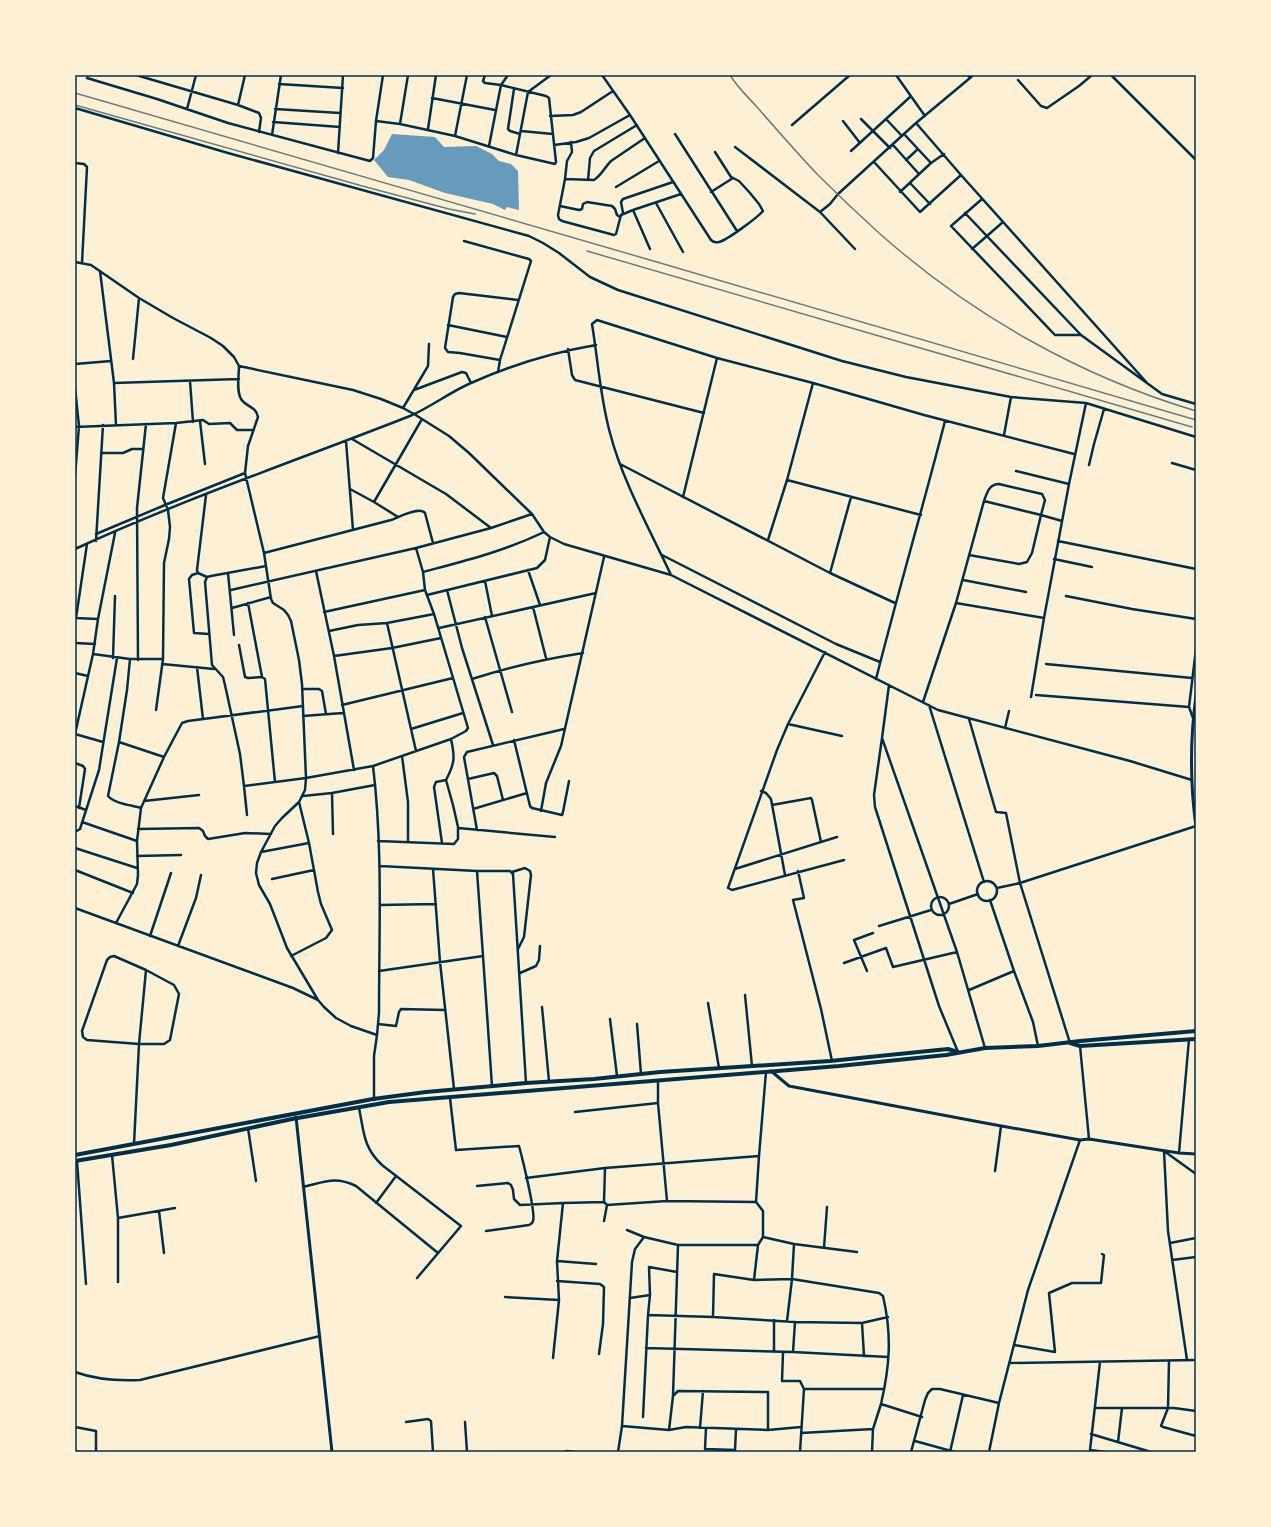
<svg xmlns="http://www.w3.org/2000/svg" width="1271" height="1527" viewBox="0 0 1271 1527" font-family="Lato,sans-serif">
<rect width="100%" height="100%" fill="#fdf0d5"/>
<path fill="#669bbc" d="M392,134L435,137L444,147L476,146L492,154L499,161L511,164L518,171L519,210L507,207L505,210L493,204L445,193L409,180L388,177L374,160L384,150Z"/>
<g fill="none" stroke-linecap="round" stroke-linejoin="round">
<path stroke="#003049" stroke-width="2.5" d="M136,75L238,105L245,75
M602,75L630,115L711,240C713,242 715,243 719,242C727,240 757,218 763,211L759,204L750,193L739,181L731,177L715,152
M896,75L925,116
M1111,75L1196,160
M87,78L157,99L228,123L370,161L373,158L376,121L383,75
M970,78L973,75
M1018,80L1041,106L1047,108L1079,86L1092,75
M279,84L343,88
M514,89L508,129L510,131L520,134
M432,98L495,110
M238,105L259,113L261,118L259,132
M75,108L228,153L529,236L543,243L559,253L590,277L618,290L842,361L906,377L1011,397L1086,403L1196,437
M187,109L196,75
M275,109L340,113
M550,116L573,115L581,112L613,91
M861,119L890,148
M886,119L902,136
M376,121L400,124L455,136L516,155L555,164L556,162L549,98L546,96L501,85L485,83L483,81L485,75
M843,121L860,143
M273,122L340,127
M916,123L970,78L968,75
M400,124L408,75
M792,125L850,75
M428,129L436,75
M521,131L553,134
M675,134L737,231
M904,134L931,163
M272,135L281,75
M455,136L467,75
M554,145L576,142L589,138L630,115
M893,145L919,174
M489,146L501,85L508,75
M735,147L820,212L855,249
M851,151L910,97
M338,153L343,75
M516,155L528,92L551,75
M906,160L918,149
M874,162L920,212L961,175
M75,163L84,164L87,167L82,263
M565,179L567,161L572,152L571,142
M588,180L590,158L594,151L637,125
M910,183L930,204
M616,187L659,161
M711,192L733,178
M900,192L931,163L944,154
M982,199L951,226L1055,335H1081L1162,394L1196,404
M656,203L683,252
M560,206L579,210L582,209L583,204L587,202L612,206L615,209L617,215L620,217
M633,210L621,215L616,234L614,235L562,221L559,219L558,215L565,179L594,180C601,176 605,167 611,161L645,138
M820,212L830,204L838,194L916,123L961,175L1148,384
M623,213L621,202L623,199L673,182
M965,213L1081,335
M464,241L529,259L531,261L500,360L498,372
M650,249L633,210L681,194
M972,249L1003,222
M75,262L91,265L139,298L173,318L211,338L223,346L234,357L239,366L353,390L381,399L403,408L414,414L449,436L469,453L532,514L544,532L550,537L564,544L671,575L938,710L1130,761L1192,780
M100,271L114,383L116,425
M448,325L507,337
M568,349L572,375L575,380L704,413
M133,359L139,298
M500,360L460,353L448,352L445,348L453,297L455,294L459,293L518,300
M75,364L111,361
M239,366C239,376 236,390 241,399C246,407 256,406 258,417L248,446L245,473L264,553L271,599L273,603L284,610L288,615L291,621L299,660L302,684L306,778L305,790L299,802L282,818L275,826L261,852L257,863L256,873L259,885L270,904L287,948L318,1000
M190,381L193,422
M114,383L239,379
M813,383L787,480L921,515
M75,388L79,426L75,476
M414,390L462,372L466,373L471,383
M403,408L428,366L429,344
M200,421L205,464
M75,427L176,423L203,420L209,424L230,423L237,430H253
M1004,435L1011,397
M352,439L446,494L491,528
M346,441L353,530
M101,453H123L132,449H143
M1172,463L1196,470
M620,464L830,573L895,603
M1089,465L1094,444L1104,409
M1016,471L1069,484
M350,489L374,502L398,517
M206,495L197,570L198,573L207,577
M683,497L717,358
M374,502L422,419
M96,534L165,505L245,473
M768,540L787,480
M96,541L103,425
M1058,541L1196,569
M75,549C184,499 298,460 410,416C431,407 450,392 471,383C509,366 555,352 596,345
M264,553C306,542 349,531 391,520C399,517 420,506 425,513L433,543
M662,555L836,644L880,662
M969,555L1019,564L1027,562L1032,553L1041,515L984,501
M1054,559L1092,567
M528,570L540,605
M316,571L334,656
M423,572C464,561 505,551 544,532
M198,573L192,575L189,579L194,633L209,634
M228,573L234,635
M830,573L851,497
M671,575C650,530 622,480 610,433C600,397 598,360 592,324L597,320L717,358L813,383L924,415L1074,454
M963,580L1026,592
M485,581L492,616
M231,590L416,548L491,528L532,514
M447,590L462,648L493,745
M427,595L537,568L545,560L550,537
M1066,596L1132,609L1196,619
M248,603L262,677
M956,603L1044,618L1069,484L1086,403
M533,607L546,658
M232,608L271,597
M324,612L425,590
M485,617L512,712
M75,618L98,619
M76,618L87,544
M387,623L411,729
M439,628L596,593
M329,631L358,625L387,623L434,614
M75,643L95,644
M239,645L245,677L248,678L262,677L265,679L275,782
M825,652L788,724L777,750L728,888L732,890L844,860
M93,654L130,659H163
M113,658L115,596
M130,659L127,690L119,742L108,796C115,804 131,805 141,808
M138,660L137,508L146,424
M162,664L214,669
M1046,664L1192,678
M197,667L203,719
M75,673L88,676
M472,679C509,667 545,659 583,653
M876,679C898,592 923,507 945,421
M889,685L882,738L957,952L985,1048
M303,689H319L322,691L326,714
M1036,695L1189,707
M1031,697L1044,618
M923,702L956,603L984,501C987,493 989,484 999,484L1042,494L1045,500L1041,515L1062,521
M342,705L453,678
M929,705L984,882
M156,710L163,659L164,563L169,539L170,527L168,510L163,498L176,423
M303,716L343,713
M1193,718L1189,707L1196,649
M969,719L996,812L1006,813L1020,883L1196,826
M788,724L842,736
M1005,728L1009,711
M75,734L93,654L98,619L115,533
M75,734L103,742
M882,738L874,795L875,807L939,1006L958,1052
M514,740L530,806L532,808L562,815L563,812L569,781
M119,742L164,757
M416,751L411,729L463,713
M402,756L408,802V842
M75,763L83,766L85,769L79,808
M373,766C383,848 379,931 379,1013L377,1035
M354,770L334,656L392,648L441,638
M468,779L494,773L497,776L503,800
M446,780L453,805L458,827
M244,786L240,754L225,685L223,677L212,665L205,582L207,577L211,576L266,566
M761,791L766,793L771,799L785,875
M332,793L375,785
M303,796L332,793L333,834
M144,801L199,795
M772,805L811,798L812,800L821,842
M75,806L86,810
M473,809L527,793
M541,811L546,783L561,746L604,557
M247,815L244,786L306,778L373,766L451,739L466,731L468,728L434,614L425,590L423,572L416,548
M82,822L137,841
M138,829L199,828L203,831L205,836L208,839L245,833L271,834
M477,830L464,757L467,752L564,729
M75,832L80,829L99,770L117,658
M378,841L454,844L458,839V828L555,837
M442,843L434,787L436,782L446,780C455,763 455,757 451,739
M75,848L137,868
M261,852L309,843
M137,856L181,855
M380,866L477,871H510L513,874L526,1083
M433,869L440,962L454,1089
M735,869L837,837
M75,870L133,893
M798,871L804,898L793,900L821,1009L832,1061
M512,872L525,868L530,871L531,875L524,937L518,949
M272,879L314,870
M977 891a10 10 0 1 1 20 0a10 10 0 1 1-20 0Z
M997,888L1020,883L1070,1043
M931 906a9 9 0 1 1 18 0a9 9 0 1 1-18 0Z
M990,900L1014,971
M949,904L978,894
M380,905L436,904
M75,908L293,988L318,1000L324,1007L336,1018L351,1026L377,1035L374,1056V1100
M116,923L137,884L138,875L137,841L141,808L164,757L182,723L188,721L303,706
M879,926L931,910
M150,936L171,873
M178,946L196,898L201,875
M291,956L326,938L332,930L321,904L318,892L309,843L299,802
M483,956L492,1086
M844,963L886,948L893,967L957,952
M379,971L483,956L477,871
M867,971L854,940L873,933
M520,973L536,966L539,960L540,946
M969,990L1014,971L1033,1022L1038,1046
M745,995L752,1066
M708,1003L719,1068
M542,1007L549,1081
M610,1019L617,1076
M378,1024L396,1026L399,1012L401,1009L445,1010
M637,1024L641,1074
M1080,1046L1089,1139
M658,1081V1103L667,1201
M450,1098L456,1150L519,1146C522,1157 536,1213 533,1221C533,1223 531,1224 529,1225L486,1231
M359,1108C364,1132 363,1147 382,1165L461,1226L417,1278
M575,1112L658,1103
M248,1128L256,1181
M134,1144L139,1044L146,970L114,956L110,957L107,960L82,1031L83,1037L87,1040L139,1044H164L170,1040L179,994L174,985L146,970
M1164,1151L1168,1231L1187,1360
M1164,1151L1196,1174
M1179,1153L1189,1039
M112,1155L118,1218L175,1208
M77,1161L86,1284
M995,1171L1001,1126
M526,1178L605,1168
M477,1186L508,1183L511,1185L513,1190L514,1199L520,1205L563,1203
M303,1187C325,1182 335,1176 356,1186L438,1253
M604,1202L605,1168L759,1156
M756,1202L759,1156L766,1072
M376,1203L396,1176
M159,1211L164,1253
M118,1218V1282
M604,1221L607,1205
M627,1230L644,1237L678,1245
M1170,1243L1196,1238
M824,1248L827,1207
M1172,1260L1196,1257
M557,1261L596,1264
M754,1280L758,1245
M557,1281L600,1284L604,1287L603,1324L599,1354
M650,1295L649,1267L677,1272
M505,1297L559,1300L557,1261L563,1203L604,1202L607,1205L667,1201L756,1202L763,1211V1237
M630,1298L650,1295L648,1315L713,1317L795,1322L862,1323L888,1317
M713,1317L714,1274L754,1280L792,1279L794,1244
M774,1320V1352
M787,1321L792,1279L879,1293L883,1296C892,1335 890,1365 881,1404L922,1417
M862,1323L864,1356
M1014,1345L1055,1352L1049,1293L1072,1283H1101L1104,1255L1102,1254
M646,1348L793,1352L888,1357
M783,1352L782,1381H800L804,1389L800,1452
M793,1352L795,1322
M553,1358L559,1300
M1169,1361L1168,1408L1161,1426L1163,1427L1196,1436
M1100,1362L1090,1450L1106,1452
M1009,1363L1196,1360
M75,1372C97,1380 118,1381 140,1380L320,1336
M804,1389H884
M673,1396L678,1391L768,1392V1430L801,1427
M1096,1408H1174L1196,1411
M643,1417L648,1315
M406,1422L428,1419L431,1421L433,1452
M465,1422L467,1452
M622,1426L669,1430L686,1427L768,1430
M75,1427L96,1431V1452
M700,1428L703,1391
M706,1428L705,1449L735,1450L736,1429
M669,1430L673,1396L678,1245H758L763,1237L794,1244L857,1252
M801,1433L873,1429
M1091,1434L1151,1452
M915,1441L955,1452
M1118,1442L1122,1408
M75,1451L80,1452
M566,1451L575,1452
M618,1452L622,1426L632,1262L635,1249L644,1237
M872,1452L873,1429L881,1404
M911,1452L925,1400L928,1393L932,1389H940L999,1403
M950,1452L963,1395
M989,1452L999,1403L1028,1290L1080,1140"/>
<path stroke="#003049" stroke-width="3" d="M1196,696C1190,739 1190,783 1196,827
M771,1071L789,1086L985,1123L1080,1140L1089,1139L1179,1153L1196,1154
M296,1117L332,1452"/>
<path stroke="#003049" stroke-width="4" d="M1070,1043L1080,1046L1196,1039
M75,1155L373,1099L426,1092L526,1083L594,1079L660,1072L830,1061L948,1049L958,1052
M75,1161L171,1145L292,1119L389,1102L839,1066L946,1055L985,1048L1038,1046L1080,1041L1196,1031"/>
<path stroke="#657d81" stroke-width="1.5" d="M730,75C737,87 748,97 757,107C777,130 797,153 818,175C838,195 858,214 879,233C970,314 1079,376 1196,411
M75,93L650,260L1196,420
M75,105L366,187L449,209L475,214
M587,251L1192,427"/>
</g>
<rect width="1271" height="1527" fill="none" stroke="#fdf0d5" stroke-width="152"/>
<rect x="76" y="76" width="1119" height="1375" fill="none" stroke="#003049" stroke-width="1.5"/>
</svg>
